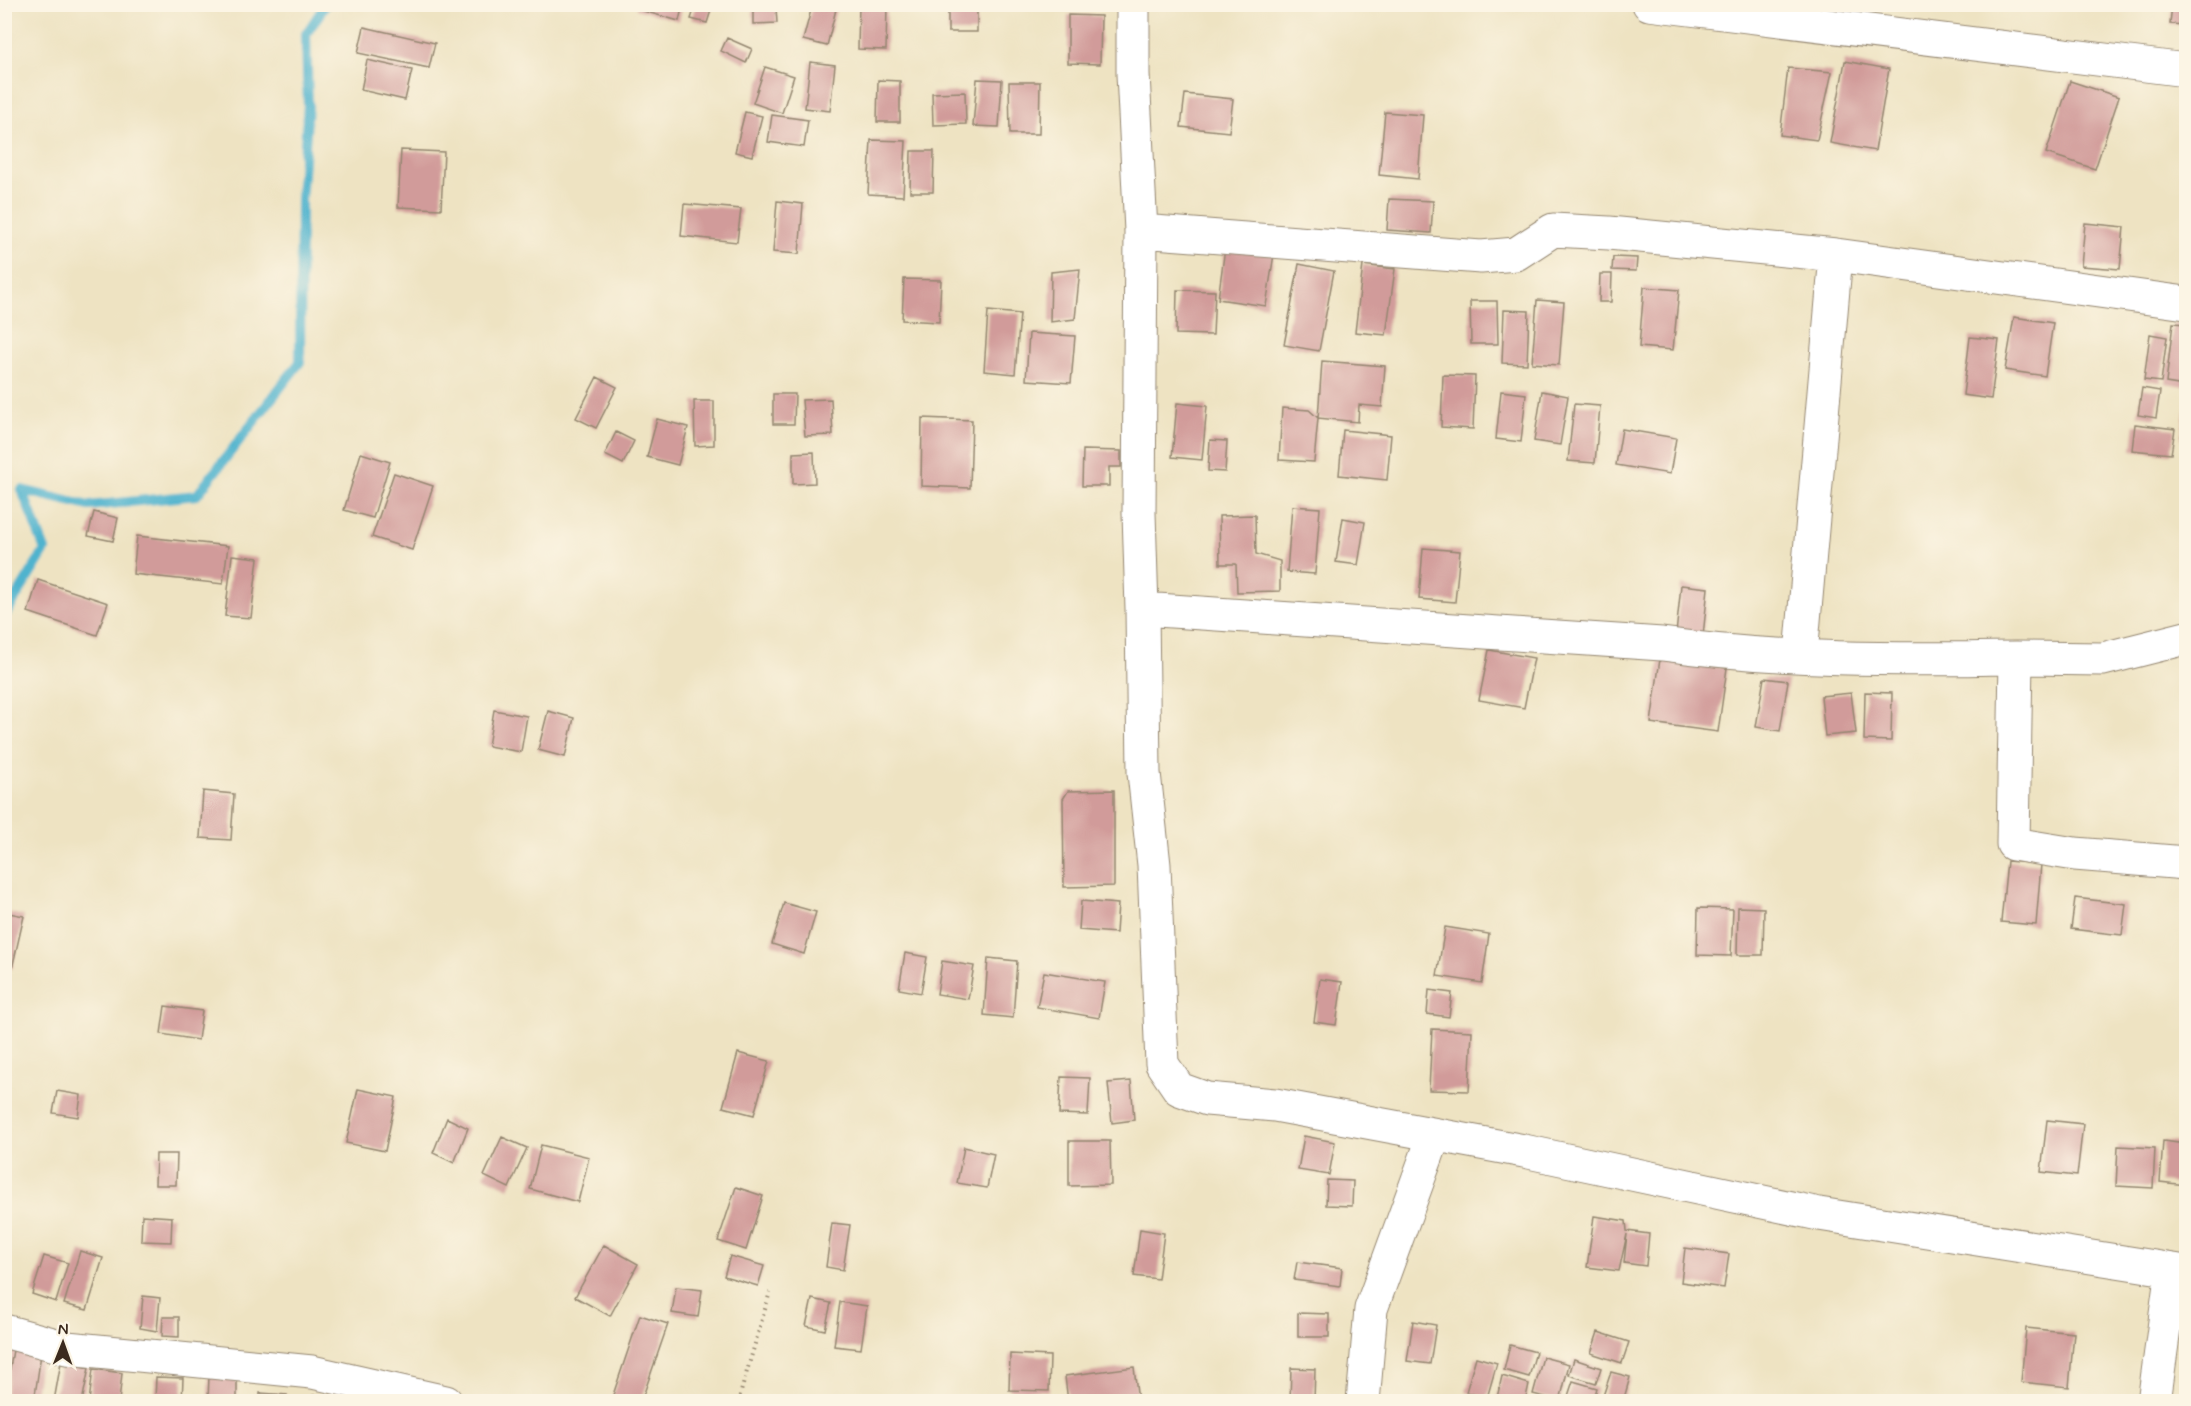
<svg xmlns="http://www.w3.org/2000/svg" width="2191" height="1406" viewBox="0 0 2191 1406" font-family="Mynerve,sans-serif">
<rect width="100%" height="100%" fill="#fcf5e5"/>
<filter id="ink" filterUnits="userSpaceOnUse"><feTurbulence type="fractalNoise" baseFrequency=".0167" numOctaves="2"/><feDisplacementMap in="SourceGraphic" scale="12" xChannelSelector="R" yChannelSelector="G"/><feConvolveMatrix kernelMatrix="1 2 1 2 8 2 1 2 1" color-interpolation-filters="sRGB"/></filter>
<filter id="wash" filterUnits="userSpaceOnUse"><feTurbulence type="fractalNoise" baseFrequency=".008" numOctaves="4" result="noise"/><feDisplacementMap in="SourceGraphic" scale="24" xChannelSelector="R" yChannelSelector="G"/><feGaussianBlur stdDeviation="1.35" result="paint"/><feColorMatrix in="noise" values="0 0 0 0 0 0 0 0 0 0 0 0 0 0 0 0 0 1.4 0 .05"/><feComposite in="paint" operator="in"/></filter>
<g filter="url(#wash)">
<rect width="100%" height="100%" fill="#eee3c2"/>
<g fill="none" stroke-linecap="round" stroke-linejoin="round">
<path stroke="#4fb3ce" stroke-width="10" d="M4,617L45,550L22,490L89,506L197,495L300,362L301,200L308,105L306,34L326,4"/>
</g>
<g id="blocks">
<path fill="#d19b9a" d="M637,4H683L679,21L636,9Z
M696,4H713L707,23L691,19Z
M859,4H887L886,50L858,49Z
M2172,4H2186V25L2170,24Z
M791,5H837L827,46L803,40L811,10Z
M776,8L777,23L753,24V9Z
M948,8H977V32H948Z
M1068,15L1101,16L1100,64L1068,63Z
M364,27L435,43L429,68L358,53Z
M727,38L752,49L746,63L721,51Z
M367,60L412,70L405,100L361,90Z
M1845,61L1889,69L1875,151L1830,143Z
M810,62L835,65L830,111L805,108Z
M765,67L794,76L782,113L753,103Z
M1788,68L1832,72L1817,140L1780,135Z
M977,79L1002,80L999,127L973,126Z
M878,80L900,81V122H877Z
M2070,81L2119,97L2095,169L2046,153Z
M1009,82H1040L1039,134H1010Z
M965,92L966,124L933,125L932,93Z
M1185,94L1233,99L1229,132L1181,127Z
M745,112L762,116L752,156L735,152Z
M1385,112L1423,115L1418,179L1379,175Z
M772,115L808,120L804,147L768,142Z
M871,140L906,141L903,196L868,194Z
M401,150L444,152L441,209L398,207Z
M911,151H934L933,192H910Z
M1389,199L1433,201L1431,233L1387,230Z
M777,201L803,204L799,254L773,252Z
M684,204L741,209L737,242L681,236Z
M2085,223L2124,227L2120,269L2081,266Z
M1225,248L1274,254L1266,306L1218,299Z
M1613,257L1637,258L1636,271L1612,270Z
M1299,264L1334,271L1319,351L1284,345Z
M1363,265L1395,269L1386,335L1355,332Z
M1080,269L1075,319L1050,322L1051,272Z
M1600,274H1612L1611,302H1599Z
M904,279L941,280L939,322L902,320Z
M1644,287L1679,290L1673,350L1639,347Z
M1177,290L1215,291L1213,335L1176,334Z
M1537,300L1564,302L1559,365L1532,363Z
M1470,301H1497L1498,344H1471Z
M1504,310L1529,311L1527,364L1502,363Z
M988,311L1020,314L1015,374L984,371Z
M2014,317L2053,323L2045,376L2005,370Z
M2173,323L2186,324L2185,386L2166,383Z
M1029,333L1075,336L1071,383L1026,380Z
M2150,334L2167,337L2161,382L2144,380Z
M1970,337L1999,340L1991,399L1963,395Z
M1322,361L1385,366L1382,407L1359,405L1358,422L1318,418L1314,462L1279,460L1282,408L1309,410L1318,418Z
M1443,375L1475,376L1473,429L1441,427Z
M597,377L617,387L596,428L576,418Z
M2142,388L2160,391L2156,418L2138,415Z
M1501,391L1526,394L1521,442L1496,439Z
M1542,391L1568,396L1560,445L1534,441Z
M773,394H795L794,424H773Z
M831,399L833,435L805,436L802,400Z
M694,401H714V445L695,446Z
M1177,403L1207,406L1202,460L1172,457Z
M1574,404L1600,406L1595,463L1568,461Z
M2185,408H2186V441L2181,440Z
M922,418L972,420L970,488L921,486Z
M657,419L688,427L678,465L647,457Z
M2135,424L2175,429L2171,454L2132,450Z
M1622,429L1676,438L1670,474L1616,465Z
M1343,430L1391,435L1387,480L1339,475Z
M616,432L634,441L623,464L605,455Z
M1210,440L1227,441L1225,472L1208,471Z
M1083,450L1121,451V467H1109V486H1082Z
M814,452L815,483L793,484V453Z
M361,453L390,462L373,518L344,510Z
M394,473L433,486L412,550L372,537Z
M1292,506L1320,508L1315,574L1287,572Z
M94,512L118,518L113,541L88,536Z
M1255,515L1256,554L1280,561V591L1237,592L1236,564H1220L1219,516Z
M1343,518L1365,522L1358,565L1336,562Z
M137,536L228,546L223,584L133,574Z
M1423,548L1460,551L1455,602L1419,599Z
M232,555L258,558L251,618L225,616Z
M38,580L108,603L97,635L28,612Z
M1681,585L1708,588L1703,636L1676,634Z
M1489,650L1534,658L1524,708L1479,700Z
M1660,659L1727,668L1718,732L1651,723Z
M1764,678L1788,681L1780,731L1756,727Z
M1865,692L1892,693L1891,741L1864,740Z
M1851,693L1856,733L1825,736L1821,696Z
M494,710L527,716L521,752L488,746Z
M548,711L574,718L565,757L538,750Z
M1114,790V886L1064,887L1063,799L1068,791Z
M203,791L234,794L231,840L200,838Z
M2007,861L2041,864L2036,925L2001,922Z
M2075,898L2126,904L2122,935L2071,929Z
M1081,901L1118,904L1116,933L1079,930Z
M784,903L816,912L804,954L772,944Z
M1738,907L1764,908L1763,955H1737Z
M1698,908L1733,909L1731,956L1697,955Z
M4,912L24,916L12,969L4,968Z
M1445,927L1489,934L1482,983L1437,976Z
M905,953L927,957L921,993L899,989Z
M988,958L1017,961L1013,1018L984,1015Z
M942,961L974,966L968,999L937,994Z
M1044,972L1105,982L1099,1018L1037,1007Z
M1320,979L1342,982L1336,1025L1314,1022Z
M1429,990L1452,993L1449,1017L1427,1014Z
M165,1006L202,1011L198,1040L161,1034Z
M1432,1029L1472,1031L1469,1091L1429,1090Z
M738,1053L769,1061L754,1115L723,1107Z
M1061,1077L1090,1078L1088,1115L1059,1114Z
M1131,1081L1134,1120L1112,1123L1108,1083Z
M358,1089L396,1097L385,1151L346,1143Z
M57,1091L81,1095L78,1117L53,1113Z
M447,1118L468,1128L454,1163L433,1153Z
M2047,1120L2083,1124L2077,1176L2041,1172Z
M1304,1136L1335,1142L1329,1175L1298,1170Z
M502,1137L527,1148L509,1188L484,1176Z
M1069,1141H1110L1111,1185L1069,1186Z
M2163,1141L2186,1144V1185L2160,1182Z
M541,1145L589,1157L578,1202L530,1189Z
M2118,1146L2155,1148L2153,1188L2116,1186Z
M964,1147L994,1154L987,1188L957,1183Z
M156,1154H177L176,1185H155Z
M1327,1180L1353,1181L1352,1206L1326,1205Z
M736,1187L763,1196L746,1250L718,1241Z
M142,1215L172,1217L171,1242L141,1241Z
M1594,1216L1626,1221L1627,1231L1649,1234L1646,1266L1624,1263L1627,1234L1619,1271L1587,1267Z
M832,1223L850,1225L843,1270L826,1267Z
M1140,1229L1164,1233L1158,1279L1134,1276Z
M604,1245L638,1264L610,1316L575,1297Z
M1685,1248L1729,1254L1724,1288L1681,1282Z
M80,1251L103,1258L87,1310L64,1304Z
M44,1256L68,1263L56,1302L32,1294Z
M730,1256L764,1266L758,1286L724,1276Z
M1297,1262L1342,1268L1340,1286L1294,1280Z
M676,1287L702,1290L698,1317L672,1313Z
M143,1296L160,1298L157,1331L140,1328Z
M812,1299L831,1303L825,1330L806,1326Z
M840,1302L867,1306L861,1349L834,1346Z
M1298,1313L1329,1314V1337H1298Z
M640,1315L668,1324L641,1402H623L612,1398Z
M163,1317H179V1337L162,1336Z
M1413,1321L1436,1325L1430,1364L1407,1361Z
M2026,1328L2074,1333L2069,1387L2021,1382Z
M1598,1332L1629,1342L1622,1363L1591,1353Z
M1510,1345L1536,1352L1529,1377L1504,1370Z
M13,1350L41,1354L34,1402L5,1399Z
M1010,1354L1050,1356L1049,1391L1009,1390Z
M1476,1357L1497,1363L1487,1398L1466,1392Z
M1543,1357L1569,1364L1560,1401L1533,1394Z
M1574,1359L1601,1368L1596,1383L1569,1375Z
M61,1362L89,1368L82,1402L54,1401Z
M1134,1367L1138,1402H1068L1065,1376Z
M1291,1368L1315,1369L1314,1402H1290Z
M93,1369L122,1373L119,1402H89Z
M1611,1372L1630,1377L1623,1402H1601Z
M209,1375L237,1376V1402H208Z
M1502,1376L1529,1384L1525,1402H1496Z
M156,1377L183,1378L182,1402H155Z
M1573,1381L1597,1388L1593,1402H1566Z
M260,1393L287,1395V1402H260Z
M313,1395L336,1398L335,1402H312Z"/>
</g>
</g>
<g filter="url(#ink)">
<use href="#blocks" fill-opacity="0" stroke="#948670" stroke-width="1.5"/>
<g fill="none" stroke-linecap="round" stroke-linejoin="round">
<defs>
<path id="minor" d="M1133,4V74L1141,231L1139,513L1142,609L1144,773L1154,865L1162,1064L1179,1089L1207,1099L1275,1105L1524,1151L1819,1214L2186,1272
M1649,4L2186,70
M1141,231L1481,257L1516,254L1553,230L1609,233L1836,255L2186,303
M1142,609L1662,644C1779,660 1898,660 2016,658L2013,844L2075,854L2186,863
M1801,655L1836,255
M2016,658L2103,659L2186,638
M4,1331L67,1348L312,1372L446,1402
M1363,1402L1371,1309L1434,1136
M2154,1402L2172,1270"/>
</defs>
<use href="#minor" stroke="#948670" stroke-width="35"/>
<path stroke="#948670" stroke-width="4" stroke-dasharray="1.5 4.5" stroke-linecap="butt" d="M738,1402L770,1292"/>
<use href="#minor" stroke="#fff" stroke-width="33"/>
</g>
</g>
<rect width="2191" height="1406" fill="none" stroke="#fcf5e5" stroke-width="24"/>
<g transform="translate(63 1343) rotate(1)" stroke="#fcf5e5" stroke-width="4.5" paint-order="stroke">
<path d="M0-4.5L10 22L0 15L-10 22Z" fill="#3b2a1e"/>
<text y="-9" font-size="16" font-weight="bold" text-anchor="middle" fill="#3b2a1e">N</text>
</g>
</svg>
